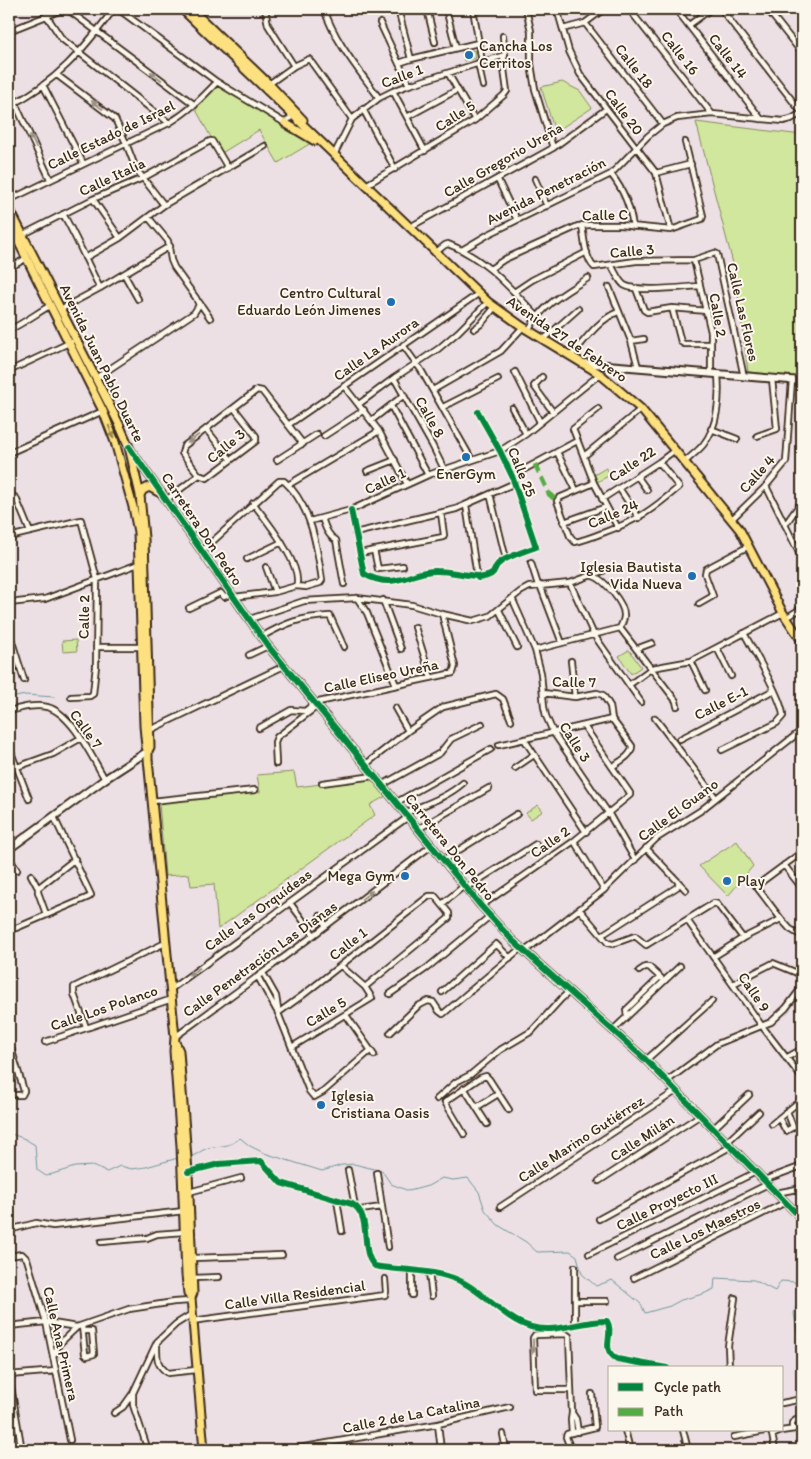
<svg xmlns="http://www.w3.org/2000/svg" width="811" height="1459" viewBox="0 0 811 1459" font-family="Itim,sans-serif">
<rect width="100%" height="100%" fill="#ede0e5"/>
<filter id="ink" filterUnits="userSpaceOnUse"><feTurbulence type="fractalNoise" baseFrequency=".02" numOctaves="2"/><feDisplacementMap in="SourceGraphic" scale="10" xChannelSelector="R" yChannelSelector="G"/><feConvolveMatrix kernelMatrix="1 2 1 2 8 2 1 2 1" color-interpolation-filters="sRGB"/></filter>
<g filter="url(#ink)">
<path fill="#d0e79d" stroke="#86885e" d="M474,50L476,58L464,61L462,52Z
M562,82L580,91L592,108L555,132L541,87Z
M220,84L311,143L278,163L259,130L220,154L195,108Z
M696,122L802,135V378L748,372L735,271Z
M606,468L610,475L597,482L594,475Z
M76,640L77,651L63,652L62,641Z
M629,650L641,667L631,674L619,656Z
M294,772L297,787L371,778L386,796L370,805L375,815L218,929L214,884L191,886L189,874L165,876L159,803L260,792L257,775Z
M538,805L543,811L531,819L526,813Z
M737,841L753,866L728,896L699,866Z"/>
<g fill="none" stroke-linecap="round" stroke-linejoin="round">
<path stroke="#6e9798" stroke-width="1" d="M9,698L26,695L54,697
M9,1133L25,1139L35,1145L37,1170L46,1176L75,1167L92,1166L107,1172L120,1166L132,1169L146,1167L178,1158
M189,1157C196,1156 201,1150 208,1148C222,1145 228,1148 240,1138L250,1146L264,1153L322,1171L342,1165L354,1164L382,1171L391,1184L409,1191L428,1186L442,1178L453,1180L468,1178L479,1192L485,1210L498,1225L526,1242L537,1252L570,1251L577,1256L582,1274L596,1286L612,1280L641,1304L645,1313L670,1306L681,1300L703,1294L714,1289L715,1278L754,1280L775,1291L781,1281L795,1282L800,1297L794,1313L797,1332L802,1338"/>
<defs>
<path id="street" d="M67,9L195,105
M118,9L217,82L285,123L293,115
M265,9L268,25L294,66
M324,9C335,42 359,70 379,98
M398,9L411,59
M427,9L435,42
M446,9L456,48
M473,9L482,62
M526,9L531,31V64L535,89L553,148
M557,9L569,51L580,74L656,173L671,230
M629,9L712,114
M676,9L761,119
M721,9L802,113
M767,9L802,53
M46,15L62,39L169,123
M380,23L409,85
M585,23L663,124
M689,25L711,9
M563,29L585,23L604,9
M9,31L64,9
M399,63L411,59L478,43
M478,63L483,86
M448,73L475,120
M57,75L115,119L126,143L136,169L164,205
M269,84L294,66L309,59L352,119
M43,85L83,163
M393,91L425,151
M15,103L50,179
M9,106C57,82 82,51 114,9
M363,109L395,169
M407,117L457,90
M334,155L352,119L379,98L393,91L409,85L505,55
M656,173L691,164
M611,174C624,191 630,206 633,227
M535,179L547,206
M498,180L517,220
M366,185L475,120L504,95L507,91L503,62L505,55L503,36
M93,199L120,238
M9,200L169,123C188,112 202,98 217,82
M63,214C77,238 87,263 100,288
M582,225C584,238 585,258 594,267L636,261L694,260L715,253L717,254L744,377
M410,227L553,148L606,109
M22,235L93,199L143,178L210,141H212L228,168
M462,250L489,234L611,174L648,136L663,124L677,118L712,114L783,121L791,119L802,113
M435,253L445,245L448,244C485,258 510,288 537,316
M85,258L120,238L164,205L265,146
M694,260L711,332V374
M611,265C615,271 618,280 624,285C637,293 684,287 700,286
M9,268L27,258
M490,269L505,259L578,226L589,225H620L671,230L702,219L703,216L685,142
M124,274L138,299
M609,287L631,341L638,367
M636,289L644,310L647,312L672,308L707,311
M514,292L532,280L587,252
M199,302L210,318
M672,308L681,342L684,344H711
M61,309L100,288L170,246
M474,329L481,324L495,307
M9,330C24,323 37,313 51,305
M528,331C544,303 562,295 588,278
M543,340L578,309
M631,341L644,339
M403,345L421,370L472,460
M571,356C585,340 598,320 618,312
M9,371L71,342
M515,372L540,422
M542,377L534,386L553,412
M96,378L194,313L199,305L196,298L174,267L171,260L168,241L149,218
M394,378L432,445L444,469
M344,386L379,431L407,484
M433,390L501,351L523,327
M359,404L394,378L438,349L458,332L488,302
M391,406L428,475
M443,407L498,379
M234,408L256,436V441L207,478L199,475L182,453L184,446L257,390L262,391L303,444
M512,408L526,434
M598,409L573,429L594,483L618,528
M372,420L404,395
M288,425L478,294
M206,429L231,460
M711,429L737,439
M324,436L364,410
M757,436L777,429L772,379
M557,452L576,490
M9,453L103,411
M584,456L641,409
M277,460L317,434
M685,462C691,456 698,451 703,445C718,427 720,397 718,375
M367,471L395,460
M512,476L577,441
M637,476L647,490
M594,483L559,498L557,501L570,536L575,542C585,540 595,536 605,532C638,520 652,510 679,487L659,462
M288,485L379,431
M766,486L802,559
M619,488L639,518
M490,494L506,559
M9,496L11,495L16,498L30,532
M602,499L659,462L675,450
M166,500L199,475
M253,503C265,518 304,567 296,586
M466,505L477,576
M351,510L364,574C397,592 409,570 437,571C450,571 463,575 477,576L478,578C502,575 489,568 502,561C512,555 525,551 536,547L512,476L500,451L478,412
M322,518C325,527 328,536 336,540L344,584
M732,519L766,486L786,462L792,380
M310,521L351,510L428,475L500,451L526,434L600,374
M564,522L606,507
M785,525L802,501
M355,533L456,509L515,483
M9,537L81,520L97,579L96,666L93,694L90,696L71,697
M374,550L378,569L403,566
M201,552L279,481H284C311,505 317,546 322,580L320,583L306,587L296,586
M360,553L443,537L444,535L441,513
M247,559L282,542
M531,563L538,585
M266,567L275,592
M593,576C604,579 625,604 624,616C624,620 622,624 620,628
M570,583L594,635L641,702
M540,585L562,643
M234,597L275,592L296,586
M357,598L367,613L396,685
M512,598L535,650L541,673L544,707L546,716L553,732L609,814L635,860
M383,600L401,649
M9,603L45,599L141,563
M699,604L713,596L705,574L706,569L749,546
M189,608L218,594L221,593L224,597L231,594
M499,610L517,647
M786,618L802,608
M250,619L304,601L357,598L412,605L442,614L473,621L490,616L520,592L529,587L570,583L603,571
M415,627L431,678
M620,628L676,701L677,706
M9,632L24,680
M261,637C286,623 300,617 330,616L344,647
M96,647H142
M717,648L731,676
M636,649L652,643
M535,650L620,628
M249,655L268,646
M571,661L575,697
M691,661L705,690
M629,685L652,668L691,661L783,613
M543,693L575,697L597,693L603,695L610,706L612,719L632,746C632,756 620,761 612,767
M314,703L453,673L455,666L442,614
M395,708L408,731
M9,711C21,708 35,704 47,707C72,713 92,758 105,779
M655,718L716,798
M259,728L291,710L305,711L314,704
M150,730L284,666
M524,739L586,832
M680,739L774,690
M499,745L612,719
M9,747L29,799
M722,750L777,723L783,716C783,700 753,650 744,633
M276,764L275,742L277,737L316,707
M365,765L408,731L443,707L496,694L503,699L511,720
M515,768L534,755
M9,770L53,754L81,738
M322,783L374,776
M382,785L440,753L451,739L482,724
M152,801L255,790
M397,802L491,749
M405,813C425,804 446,798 463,783
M418,829L489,788
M574,841L604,890
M646,848L686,890
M802,852L756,886L781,919L790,929L802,936
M9,858L17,870
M443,860L517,814
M784,865L802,888
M31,875L38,888
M466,888L536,844
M290,903L314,935
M442,904L464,886
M481,906L574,841L630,795V793L584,726
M580,910L608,943L613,944L635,936L646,945L714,903L717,904L743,938
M46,914L38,892V888L75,859
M320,916L326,926
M687,920L762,1026L802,1078
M9,931L89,897L91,895L54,817
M602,935L677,887L679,883
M525,951L604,890L657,838L700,811L802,730
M713,957L743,938L781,919
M639,971L645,967H649L661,978
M263,973L276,996L278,1009
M258,977L278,1013L309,1091L314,1097L323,1092L371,1050
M733,984L773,963L802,975
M171,989L408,817
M442,992L496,944L510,958
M390,994L427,968L490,916
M278,1013L303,995L429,896H435L449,913V918L365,987
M346,1015L374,1055
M627,1016L626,1010L660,977
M86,1027L74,994V987L165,943
M613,1030L680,966
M390,1033L418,1006L428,1001L433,1002L439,1011L443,1014L521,948
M175,1037L314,935L431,846
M9,1041L24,1091L22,1095H9
M45,1042L172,999
M292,1047L372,998L365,987L341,966
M786,1058L802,1049
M646,1060L712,1001
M667,1081L717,1044L771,1022L786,1008L802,987
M464,1088L487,1124
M437,1099L456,1082L470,1075L500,1050L532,1031L561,999L570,991
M477,1107L498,1094
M779,1118L786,1131L793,1127L787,1111
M772,1124L802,1099
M713,1129L749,1095
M464,1134L445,1102L480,1078L486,1076L489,1079L509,1110
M726,1143L759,1112
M348,1170L355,1206
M188,1172L219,1164L261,1161L281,1183L352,1204C373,1215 359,1253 375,1266C401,1271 433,1269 458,1280C484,1291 503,1319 531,1327C556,1334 583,1320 607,1321C615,1334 599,1349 617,1359L667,1368
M377,1173L388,1247
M764,1180L802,1166
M599,1181L699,1116
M189,1192L241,1178
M776,1193L802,1188
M337,1200L342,1231
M500,1207L676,1091
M360,1210L382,1207
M599,1219L730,1147
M9,1230L36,1223L53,1226L184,1211
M101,1242L147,1238L157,1234L184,1232
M589,1254L756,1172
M9,1256L22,1254L27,1259L46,1322L70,1440
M192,1258L282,1255
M617,1259L768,1184
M575,1267V1324
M412,1271V1295
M429,1273L432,1296
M193,1278L219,1277
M634,1278L786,1202
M575,1301H607
M192,1321L385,1295L386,1292L385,1279
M9,1326L46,1322L77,1327L129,1309L174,1302L191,1301
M82,1326L85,1354L87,1356L94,1354L92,1331H83
M157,1344C157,1358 156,1365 168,1373L196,1370
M53,1357L59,1344L77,1327
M729,1368L728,1346L735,1298
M9,1375L21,1445
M9,1375L56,1371
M570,1390H535L533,1338L535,1335L566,1334L569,1336L572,1413
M782,1403L802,1399
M114,1413L123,1407L133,1393
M438,1424L441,1450
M792,1429V1423L796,1420L802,1418
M625,1430L630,1450
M683,1430L688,1450
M572,1433L571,1420L572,1413L576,1419L578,1432
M503,1434L506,1450
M772,1434L775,1450
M772,1435L781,1431L802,1428
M734,1437L770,1430
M145,1450L146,1444L133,1405V1393L157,1342L176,1324L192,1314
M287,1450L438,1424L510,1407
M571,1450L566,1437L567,1434L595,1427L592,1394"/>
<path id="secondary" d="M582,363L802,381
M129,447L268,646L481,906L512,940L646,1060L802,1219
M9,849L105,779L148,751"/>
<path id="primary" d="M182,9L488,302L523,327L600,374L641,409L740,530L783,613L802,641
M191,9L269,84L303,120
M285,123L315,141
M9,208L119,424L129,447L140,495L144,538L150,747L148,751V759L175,1037L174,1051L181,1146L186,1275L188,1294L191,1298
M9,223L103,411L115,442L133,507L138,532L144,726L146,747L148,751
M140,495L143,490L149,487L162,494
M176,1044L179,1051L188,1172L193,1293L191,1298L204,1450"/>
</defs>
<use href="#street" stroke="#3b2a1e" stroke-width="8"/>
<use href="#secondary" stroke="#3b2a1e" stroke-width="10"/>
<use href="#primary" stroke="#3b2a1e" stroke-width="11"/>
<use href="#street" stroke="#fbf7ec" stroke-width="4.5"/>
<use href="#secondary" stroke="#fbf7ec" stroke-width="6"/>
<use href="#primary" stroke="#fde080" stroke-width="7"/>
<path stroke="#55ab43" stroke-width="5" stroke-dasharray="10 5" stroke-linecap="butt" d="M535,464L549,494L557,501"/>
<defs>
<path id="cycleway" d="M129,447L268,646L481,906L512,940L646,1060L802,1219
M351,510L364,574C397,592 409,570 437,571C450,571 463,575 477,576L478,578C502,575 489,568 502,561C512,555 525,551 536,547L512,476L500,451L478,412
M188,1172L219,1164L261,1161L281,1183L352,1204C373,1215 359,1253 375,1266C401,1271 433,1269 458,1280C484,1291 503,1319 531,1327C556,1334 583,1320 607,1321C615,1334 599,1349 617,1359L667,1368"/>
</defs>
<use href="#cycleway" stroke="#fbf7ec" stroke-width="9"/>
<use href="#cycleway" stroke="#00873e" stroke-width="6"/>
</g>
<defs><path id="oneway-solid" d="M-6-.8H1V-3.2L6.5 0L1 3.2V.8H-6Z" transform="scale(1.25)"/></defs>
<g fill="#9b9085">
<use href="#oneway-solid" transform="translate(156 76) rotate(-143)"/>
<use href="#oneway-solid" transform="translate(97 105) rotate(-143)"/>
<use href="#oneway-solid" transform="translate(33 141) rotate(-115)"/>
<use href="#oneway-solid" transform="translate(193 439) rotate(143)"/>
<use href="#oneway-solid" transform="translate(367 895) rotate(-37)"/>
<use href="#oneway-solid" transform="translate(194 972) rotate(144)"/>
<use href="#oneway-solid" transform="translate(533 1346) rotate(91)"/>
</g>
<use fill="#9c854f" href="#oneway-solid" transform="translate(111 432) rotate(70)"/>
</g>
<g fill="#1f6fb2" stroke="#fbf7ec" stroke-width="2">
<circle cx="469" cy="55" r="5"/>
<circle cx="391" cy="302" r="5"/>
<circle cx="466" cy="457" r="5"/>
<circle cx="692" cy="576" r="5"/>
<circle cx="405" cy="876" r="5"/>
<circle cx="727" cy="881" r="5"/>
<circle cx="321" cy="1105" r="5"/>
</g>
<g text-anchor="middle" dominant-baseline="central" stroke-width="4" stroke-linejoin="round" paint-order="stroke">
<g font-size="15" fill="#3b2a1e" stroke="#fbf7ec" text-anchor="start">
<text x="479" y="46">Cancha Los<tspan x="479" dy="17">Cerritos</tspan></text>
<text x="381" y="293" text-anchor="end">Centro Cultural<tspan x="381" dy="17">Eduardo León Jimenes</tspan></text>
<text x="466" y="474" text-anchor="middle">EnerGym</text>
<text x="682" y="567" text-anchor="end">Iglesia Bautista<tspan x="682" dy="17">Vida Nueva</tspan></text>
<text x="395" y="876" text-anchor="end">Mega Gym</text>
<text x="737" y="881">Play</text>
<text x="331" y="1096">Iglesia<tspan x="331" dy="17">Cristiana Oasis</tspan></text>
</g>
<g font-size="15" fill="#3b2a1e" stroke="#fbf7ec">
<text transform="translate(680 53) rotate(52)">Calle 16</text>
<text transform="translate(728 56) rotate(52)">Calle 14</text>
<text transform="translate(634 66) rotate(52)">Calle 18</text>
<text transform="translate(402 76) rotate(-21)">Calle 1</text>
<text transform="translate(624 112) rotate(53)">Calle 20</text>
<text transform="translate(455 116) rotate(-33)">Calle 5</text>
<text transform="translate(111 135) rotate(-26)">Calle Estado de Israel</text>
<text transform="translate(503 160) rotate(-30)">Calle Gregorio Ureña</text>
<text transform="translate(112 177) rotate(-25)">Calle Italia</text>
<text transform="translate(546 191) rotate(-27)">Avenida Penetración</text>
<text transform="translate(605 215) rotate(-1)">Calle C</text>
<text transform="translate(632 251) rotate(-5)">Calle 3</text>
<text transform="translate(743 312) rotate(77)">Calle Las Flores</text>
<text transform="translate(718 315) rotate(80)">Calle 2</text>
<text transform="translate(567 339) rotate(34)">Avenida 27 de Febrero</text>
<text transform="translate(376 349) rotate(-35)">Calle La Aurora</text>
<text transform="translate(102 363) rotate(64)">Avenida Juan Pablo Duarte</text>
<text transform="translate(430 417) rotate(61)">Calle 8</text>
<text transform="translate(226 446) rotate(-40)">Calle 3</text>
<text transform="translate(632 464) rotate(-33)">Calle 22</text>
<text transform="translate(522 472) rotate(68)">Calle 25</text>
<text transform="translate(757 474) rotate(-48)">Calle 4</text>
<text transform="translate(385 481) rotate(-25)">Calle 1</text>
<text transform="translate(613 514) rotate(-23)">Calle 24</text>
<text transform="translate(202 529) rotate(56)">Carretera Don Pedro</text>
<text transform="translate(84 617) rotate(-89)">Calle 2</text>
<text transform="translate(381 676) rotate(-12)">Calle Eliseo Ureña</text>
<text transform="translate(574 682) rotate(1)">Calle 7</text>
<text transform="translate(721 703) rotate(-27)">Calle E-1</text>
<text transform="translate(86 729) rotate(54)">Calle 7</text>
<text transform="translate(575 742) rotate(57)">Calle 3</text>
<text transform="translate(678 810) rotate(-36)">Calle El Guano</text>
<text transform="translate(550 842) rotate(-35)">Calle 2</text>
<text transform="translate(450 847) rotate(51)">Carretera Don Pedro</text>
<text transform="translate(258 910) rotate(-36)">Calle Las Orquídeas</text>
<text transform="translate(348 944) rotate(-38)">Calle 1</text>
<text transform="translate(260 959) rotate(-36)">Calle Penetración Las Dianas</text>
<text transform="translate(754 992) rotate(56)">Calle 9</text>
<text transform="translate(104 1008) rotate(-19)">Calle Los Polanco</text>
<text transform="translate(326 1012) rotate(-31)">Calle 5</text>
<text transform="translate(642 1138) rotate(-33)">Calle Milán</text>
<text transform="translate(581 1139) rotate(-33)">Calle Marino Gutiérrez</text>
<text transform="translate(667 1202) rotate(-26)">Calle Proyecto III</text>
<text transform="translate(705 1229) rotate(-26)">Calle Los Maestros</text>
<text transform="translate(295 1295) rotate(-8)">Calle Villa Residencial</text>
<text transform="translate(61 1344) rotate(77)">Calle Ana Primera</text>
<text transform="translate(411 1415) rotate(-11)">Calle 2 de La Catalina</text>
</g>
</g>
<rect width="811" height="1459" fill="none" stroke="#fbf7ec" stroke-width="30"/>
<rect x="15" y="15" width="781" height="1429" fill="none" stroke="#3b2a1e" stroke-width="2" filter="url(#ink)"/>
<rect x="608" y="1366" width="175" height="65" fill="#fbf7ec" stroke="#aea59a"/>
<rect x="618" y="1383" width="25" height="8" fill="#00873e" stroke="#aea59a"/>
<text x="654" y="1392" font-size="15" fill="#3b2a1e">Cycle path</text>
<rect x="618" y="1408" width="25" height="8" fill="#55ab43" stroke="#aea59a"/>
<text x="654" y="1416" font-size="15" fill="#3b2a1e">Path</text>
</svg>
